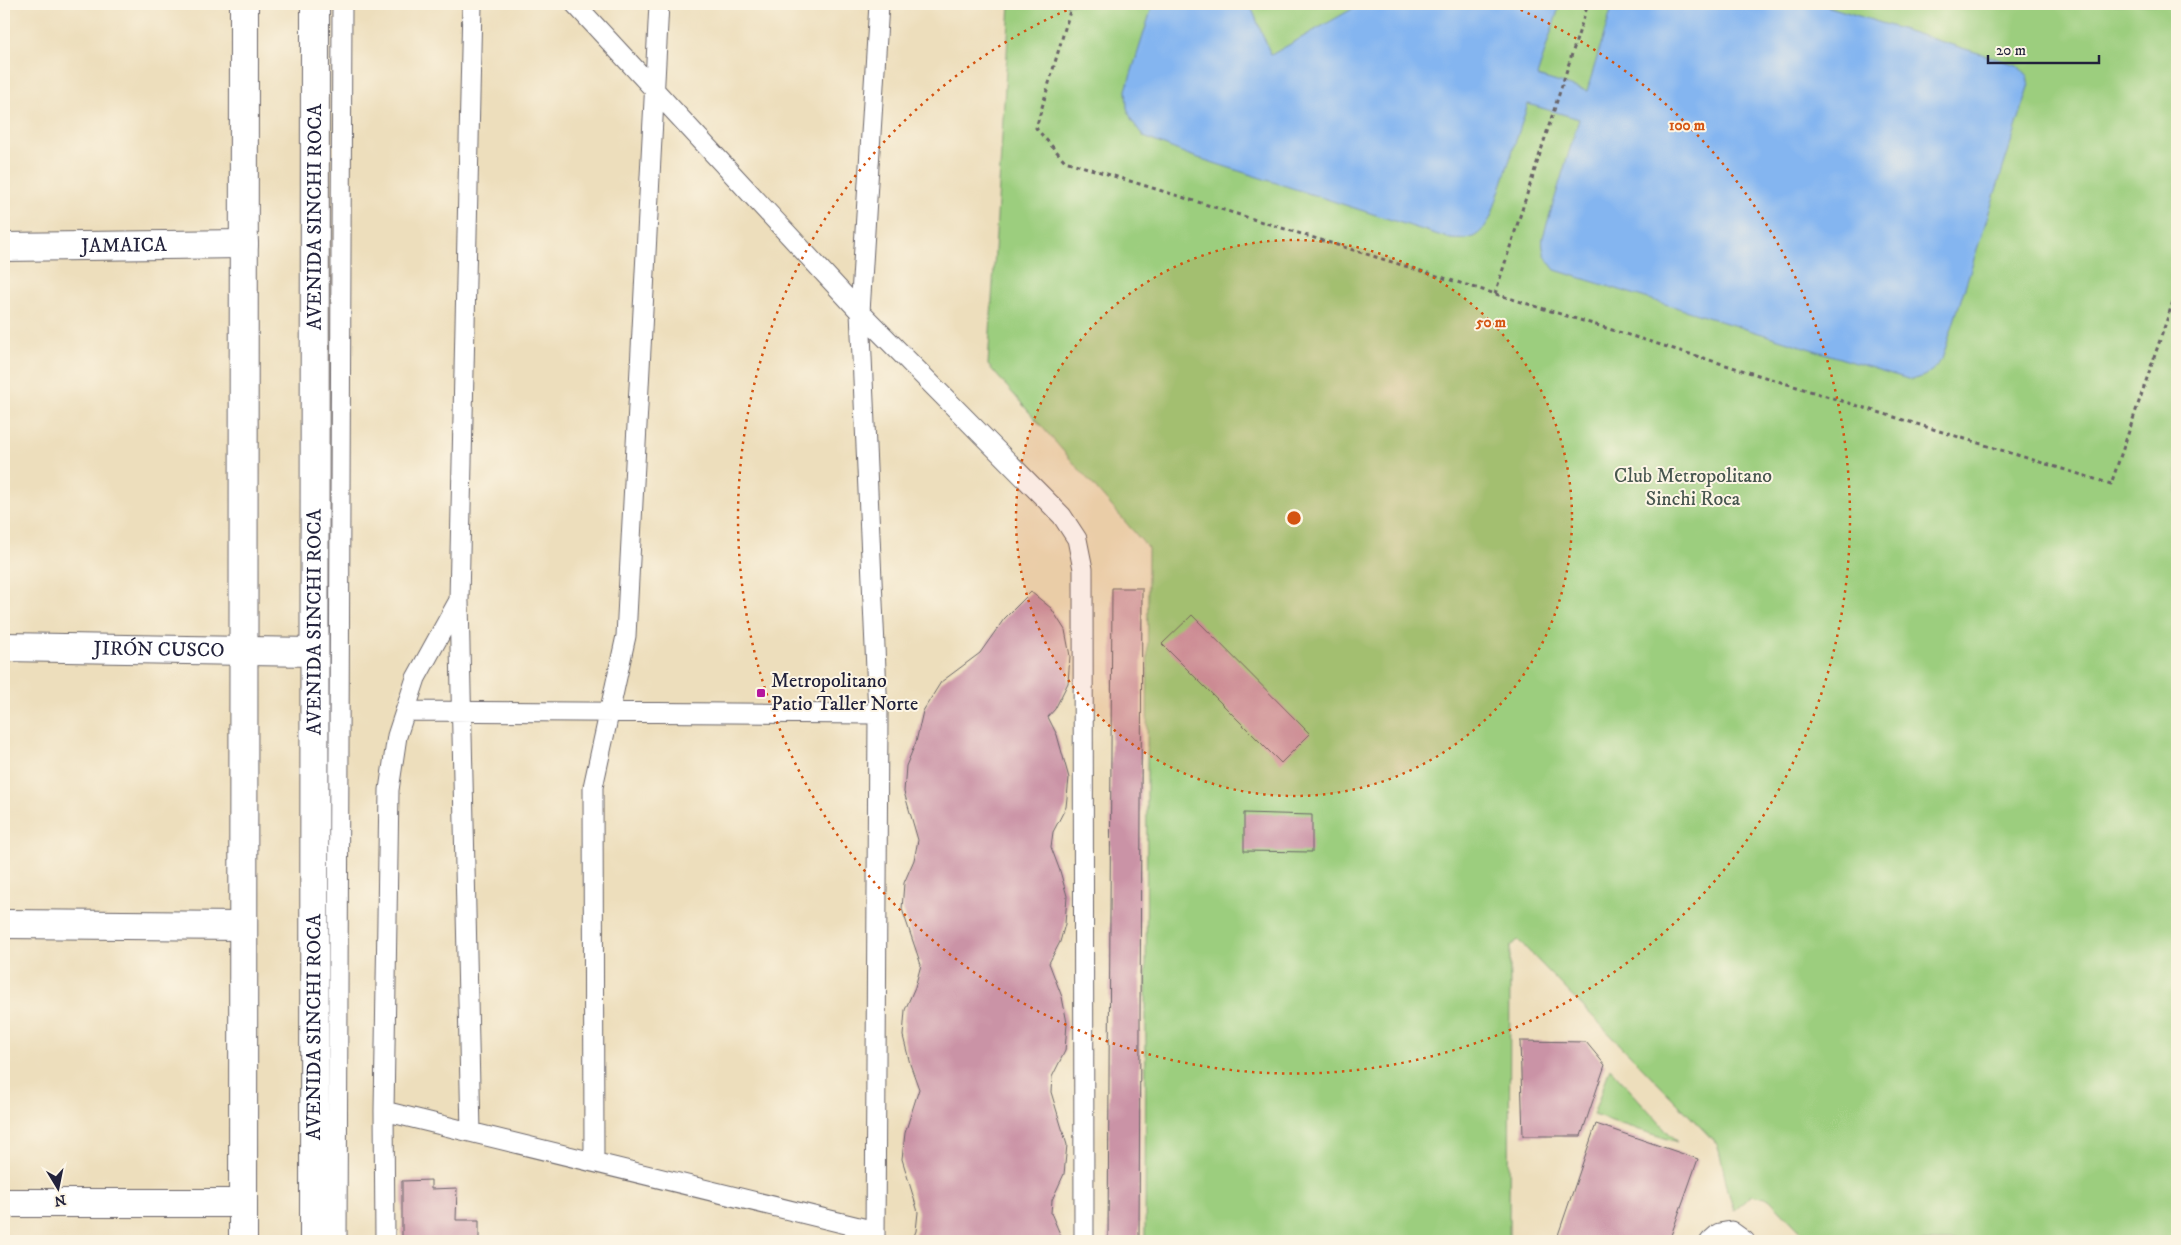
<svg xmlns="http://www.w3.org/2000/svg" width="2181" height="1245" viewBox="0 0 2181 1245" font-family="'IM FELL DW Pica',serif">
<rect width="100%" height="100%" fill="#fcf5e5"/>
<filter id="ink" filterUnits="userSpaceOnUse"><feTurbulence type="fractalNoise" baseFrequency=".02" numOctaves="2"/><feDisplacementMap in="SourceGraphic" scale="10" xChannelSelector="R" yChannelSelector="G"/><feConvolveMatrix kernelMatrix="1 2 1 2 8 2 1 2 1" color-interpolation-filters="sRGB"/></filter>
<filter id="wash" filterUnits="userSpaceOnUse"><feTurbulence type="fractalNoise" baseFrequency=".0096" numOctaves="4" result="noise"/><feDisplacementMap in="SourceGraphic" scale="20" xChannelSelector="R" yChannelSelector="G"/><feGaussianBlur stdDeviation="1.12" result="paint"/><feColorMatrix in="noise" values="0 0 0 0 0 0 0 0 0 0 0 0 0 0 0 0 0 1.4 0 .05"/><feComposite in="paint" operator="in"/></filter>
<g filter="url(#wash)">
<rect width="100%" height="100%" fill="#eddebc"/>
<path fill="#9cce7e" stroke="#5f785c" d="M1010,4H2177V1241H1810L1769,1199L1752,1195L1734,1210C1726,1189 1724,1166 1717,1144L1518,940L1510,947L1509,1241H1145L1148,548L988,365Z
M1610,1068L1677,1142L1593,1115Z"/>
<path fill="#84b5f0" stroke="#536c96" d="M1153,4H1250L1271,55L1361,4H1560L1537,76L1587,91L1613,4H1820L2017,65L2027,76L2029,87L1942,359C1933,371 1926,377 1911,380L1555,270C1546,259 1541,251 1543,237L1579,119L1528,104L1491,217C1480,236 1473,241 1451,239L1189,155L1144,137L1132,121L1127,108L1126,90Z"/>
<g id="blocks">
<path fill="#ca93a6" d="M1112,588H1142L1139,1241H1108Z
M1031,592L1051,608L1065,630L1070,656L1068,683L1055,709L1048,717L1057,735L1069,778L1066,807L1053,832L1051,847L1060,871L1067,896L1065,924L1060,942L1049,963L1062,997L1067,1023L1065,1051L1052,1077L1051,1092L1067,1145L1064,1174L1052,1200L1051,1213L1063,1241H912L916,1231L918,1212L902,1159L905,1133L919,1089L910,1064L903,1036L905,1010L915,987L921,965L902,909L904,883L914,860L918,840L904,792L906,766L916,742L923,711L941,682L980,653L1004,619Z
M1192,615L1310,734L1281,763L1162,644Z
M1244,813L1312,815V852L1244,851Z
M1520,1041L1586,1042L1605,1065L1581,1136H1523Z
M1596,1124L1698,1159L1669,1241H1556Z
M431,1180V1189L457,1188L456,1220H479V1241H402V1181Z"/>
</g>
</g>
<g filter="url(#ink)">
<use href="#blocks" fill-opacity="0" stroke="#696468" stroke-width="1"/>
<g fill="none" stroke-linecap="round" stroke-linejoin="round">
<defs>
<path id="lane" d="M575,4L860,312L1062,516L1077,539L1083,569L1084,1241
M459,602L471,1132
M405,711L878,714
M384,1111L875,1231
M594,1162L593,787L626,636L659,4
M337,1241L342,4
M385,1241L384,1111L389,790L397,736L416,678L459,600L472,4
M875,1241L878,714L860,312L879,4
M1710,1241L1719,1233L1731,1231L1745,1241"/>
<g id="street">
<path id="s1" d="M4,247L244,244"/>
<path id="s2" d="M4,647L314,652"/>
<path d="M4,924L243,926"/>
<path d="M4,1203H243"/>
</g>
<g id="secondary">
<path d="M243,1241L244,4"/>
<path id="s3" d="M314,1241L315,4"/>
</g>
</defs>
<use href="#lane" stroke="#696468" stroke-width="21"/>
<use href="#street" stroke="#696468" stroke-width="30"/>
<use href="#secondary" stroke="#696468" stroke-width="30"/>
<path stroke="#696468" stroke-width="3" stroke-dasharray="4 4" stroke-linecap="butt" d="M1072,4L1036,128L1065,161L2111,484L2177,290
M1495,294L1588,4"/>
<use href="#lane" stroke="#fff" stroke-width="19"/>
<use href="#street" stroke="#fff" stroke-width="28"/>
<use href="#secondary" stroke="#fff" stroke-width="28"/>
</g>
</g>
<circle cx="1294" cy="518" r="278" fill="#d45411" fill-opacity=".12"/>
<g fill="none" stroke="#d45411" stroke-width="2.5" stroke-dasharray="2.5 5">
<circle cx="1294" cy="518" r="278"/>
<path d="M1507 4A556 556 0 1 1 1081 4"/>
</g>
<rect fill="#b5179e" stroke="#fcf5e5" stroke-width="2" x="756" y="688" width="10" height="10" rx="2.5"/>
<g text-anchor="middle" dominant-baseline="central" stroke-width="4" stroke-linejoin="round" paint-order="stroke">
<g font-size="20" fill="#22223b" stroke="#fcf5e5">
<text stroke="none"><textPath href="#s3" startOffset="1024">AVENIDA SINCHI ROCA</textPath></text>
<text stroke="none"><textPath href="#s1" startOffset="120">JAMAICA</textPath></text>
<text stroke="none"><textPath href="#s3" startOffset="619">AVENIDA SINCHI ROCA</textPath></text>
<text stroke="none"><textPath href="#s2" startOffset="155">JIRÓN CUSCO</textPath></text>
<text stroke="none"><textPath href="#s3" startOffset="214">AVENIDA SINCHI ROCA</textPath></text>
</g>
<g font-size="20" fill="#47564f" stroke="#fcf5e5">
<text x="1693" y="476">Club Metropolitano<tspan x="1693" dy="23">Sinchi Roca</tspan></text>
</g>
<g font-size="20" fill="#22223b" stroke="#fcf5e5" text-anchor="start">
<text x="771" y="681">Metropolitano<tspan x="771" dy="23">Patio Taller Norte</tspan></text>
</g>
</g>
<circle cx="1294" cy="518" r="8" fill="#d45411" stroke="#fcf5e5" stroke-width="2.5"/>
<g font-size="15" text-anchor="middle" font-weight="bold" fill="#d45411" stroke="#fcf5e5" stroke-width="4" stroke-linejoin="round" paint-order="stroke">
<text x="1687" y="130">100 m</text>
<text x="1491" y="327">50 m</text>
</g>
<rect width="2181" height="1245" fill="none" stroke="#fcf5e5" stroke-width="20"/>
<g transform="translate(58 1188) rotate(170)" stroke="#fcf5e5" stroke-width="4" paint-order="stroke">
<path d="M0-4L9 19L0 12L-9 19Z" fill="#22223b"/>
<text y="-8" font-size="14" font-weight="bold" text-anchor="middle" fill="#22223b">N</text>
</g>
<path d="M1988 55v8h111v-8" fill="none" stroke="#22223b" stroke-width="2.5"/>
<text x="1996" y="55" font-size="15" fill="#22223b" stroke="#fcf5e5" stroke-width="4" paint-order="stroke">20 m</text>
</svg>
